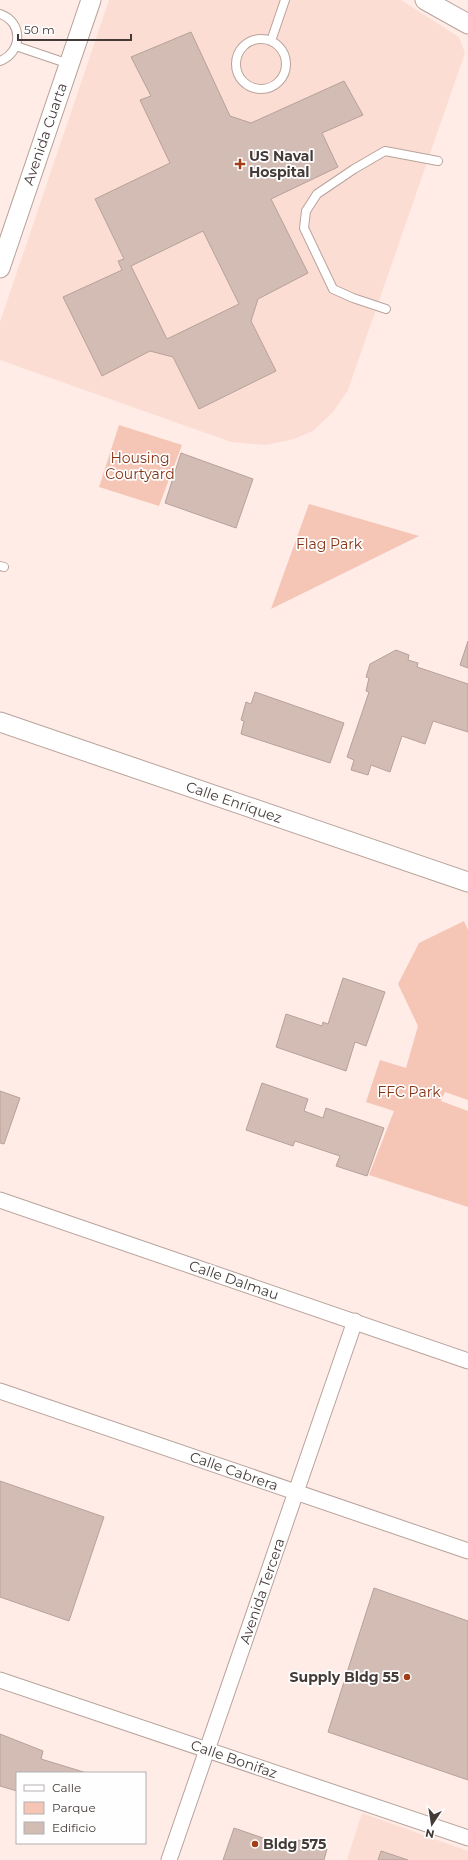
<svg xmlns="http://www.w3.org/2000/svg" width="468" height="1860" viewBox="0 0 468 1860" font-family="Montserrat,sans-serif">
<rect width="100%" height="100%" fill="#ffece6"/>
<path fill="#fcddd3" d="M109,0H401L459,37L465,53L348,390L333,412L313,431L294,439L266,445L231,442L0,360V322Z
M362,1813L468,1851V1860H347Z"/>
<path fill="#f5c5b5" d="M119,425L182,445L159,506L99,487Z
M309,504L419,536L271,609Z
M464,921L468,930V1100L445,1092L441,1101L468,1111V1207L369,1175L394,1111L366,1102L380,1060L406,1068L418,1026L398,984L419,943Z"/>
<path fill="#d2bcb4" stroke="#b7a19a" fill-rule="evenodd" d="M191,32L230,116L251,123L344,81L363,115L322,133L338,167L271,199L308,273L258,299L251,321L276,371L199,409L173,357L150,351L102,376L63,297L122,270L118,261L124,259L95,199L170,163L140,100L151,96L131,57ZM203,231L239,304L167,339L131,266Z
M181,453L253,479L236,528L165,503Z
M468,641V668L460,665Z
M396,650L409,655L408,660L418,663L417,667L468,684V732L433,721L425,744L402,736L390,772L371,765L368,775L351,770L354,760L347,757L369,692L366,691L369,678L366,677L370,664Z
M255,692L344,723L330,763L241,734L244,721L241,720L246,702L251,704Z
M343,978L385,992L366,1046L355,1042L346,1071L276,1047L286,1014L322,1026L323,1022L328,1024Z
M262,1083L308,1099L304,1111L323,1118L326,1108L384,1128L367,1176L336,1166L340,1156L295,1141L293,1146L246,1130Z
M0,1091L20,1098L4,1144L0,1143Z
M0,1481L104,1517L69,1621L0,1597Z
M374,1588L468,1621V1780L328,1732Z
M0,1734L43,1751L41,1759L87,1773H17V1791L0,1786Z
M234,1828L295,1849L298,1840L327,1849L324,1860H223Z
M381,1851L408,1860H378Z"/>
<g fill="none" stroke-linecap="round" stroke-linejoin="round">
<defs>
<path id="service" d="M0,14C24,22 22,53 0,61
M236 64a25 25 0 1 1 50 0a25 25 0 1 1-50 0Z
M271,41L285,0
M16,46L69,64
M386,309L353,298L333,289L304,228L306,211L317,194L354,169L385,151L438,161
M0,566L4,567"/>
<path id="minor" d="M0,1200L468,1361
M0,1391L468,1551
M0,1680L468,1838
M169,1860L355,1321"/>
<path id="tertiary" d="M425,0L468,24
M0,268L91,0
M0,722L468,882"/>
</defs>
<use href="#service" stroke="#b8a39c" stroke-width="10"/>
<use href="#minor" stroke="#b8a39c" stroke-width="17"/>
<use href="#tertiary" stroke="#b8a39c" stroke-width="21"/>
<use href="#service" stroke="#fff" stroke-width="8"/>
<use href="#minor" stroke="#fff" stroke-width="15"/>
<use href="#tertiary" stroke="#fff" stroke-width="19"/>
</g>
<g fill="#a33d16" stroke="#fefefe" stroke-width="1.5">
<path d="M238 158h4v4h4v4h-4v4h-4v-4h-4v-4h4z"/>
<circle cx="407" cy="1677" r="4"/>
<circle cx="255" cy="1844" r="4"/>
</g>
<g text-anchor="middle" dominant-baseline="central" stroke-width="3.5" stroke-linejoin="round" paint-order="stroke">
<g font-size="14" fill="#443b38" stroke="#fefefe">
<text transform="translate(45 134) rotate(-71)">Avenida Cuarta</text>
<text transform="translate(234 802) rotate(19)">Calle Enríquez</text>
<text transform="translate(234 1280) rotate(19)">Calle Dalmau</text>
<text transform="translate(234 1471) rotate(19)">Calle Cabrera</text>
<text transform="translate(262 1591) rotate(-71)">Avenida Tercera</text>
<text transform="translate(234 1759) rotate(19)">Calle Bonifaz</text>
</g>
<g font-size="14" font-weight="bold" fill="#443b38" stroke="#fefefe" text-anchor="start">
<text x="249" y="156">US Naval<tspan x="249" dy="16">Hospital</tspan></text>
<text x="399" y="1677" text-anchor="end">Supply Bldg 55</text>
<text x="263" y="1844">Bldg 575</text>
</g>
<g font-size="14" fill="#863314" stroke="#fefefe">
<text x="140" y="458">Housing<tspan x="140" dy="16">Courtyard</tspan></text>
<text x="329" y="544">Flag Park</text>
<text x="409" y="1092">FFC Park</text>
</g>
</g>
<rect x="16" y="1772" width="130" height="72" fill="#fefefe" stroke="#b4b0af"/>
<rect x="24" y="1785" width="20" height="6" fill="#ffffff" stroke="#b4b0af"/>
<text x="52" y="1792" font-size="12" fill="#443b38">Calle</text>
<rect x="24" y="1802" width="20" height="12" fill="#f5c5b5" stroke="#b4b0af"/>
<text x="52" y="1812" font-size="12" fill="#443b38">Parque</text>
<rect x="24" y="1822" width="20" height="12" fill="#d2bcb4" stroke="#b4b0af"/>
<text x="52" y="1832" font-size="12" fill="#443b38">Edificio</text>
<g transform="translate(432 1824) rotate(192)" stroke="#fefefe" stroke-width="3" paint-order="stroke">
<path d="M0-3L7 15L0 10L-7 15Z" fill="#443b38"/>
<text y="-6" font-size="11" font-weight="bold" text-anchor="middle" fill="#443b38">N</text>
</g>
<path d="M18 34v6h113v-6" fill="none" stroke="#443b38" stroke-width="2"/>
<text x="24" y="34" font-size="12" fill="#443b38" stroke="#fefefe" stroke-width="3" paint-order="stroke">50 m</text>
</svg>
